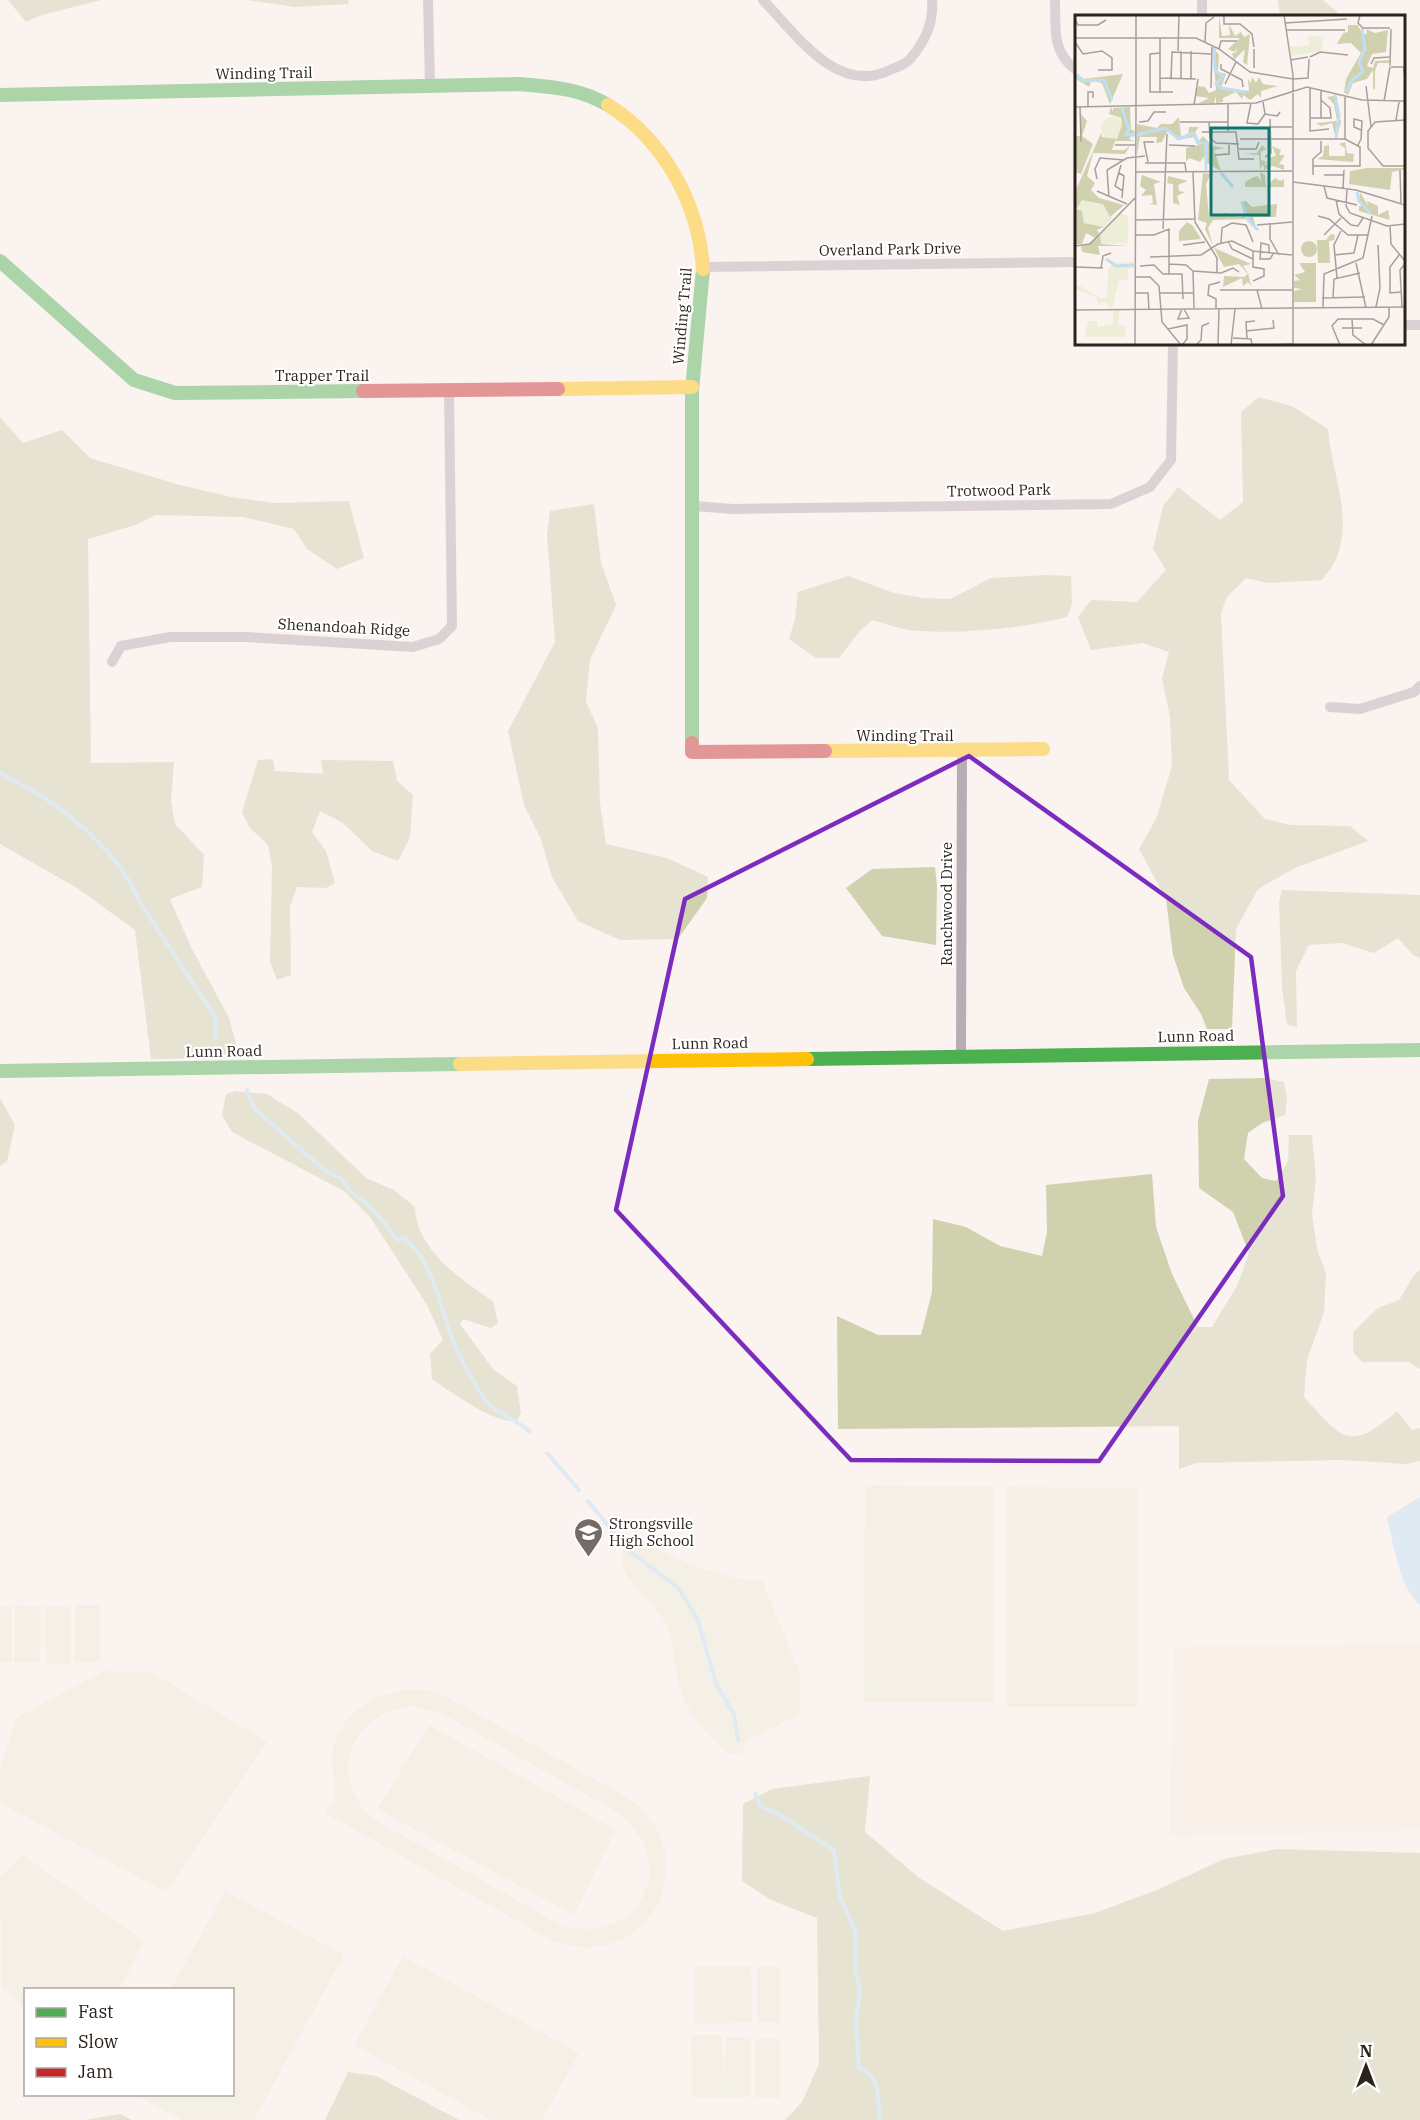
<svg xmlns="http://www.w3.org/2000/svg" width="1420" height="2120" viewBox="0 0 1420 2120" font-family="'IBM Plex Serif',serif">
<rect width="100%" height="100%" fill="#faf3f0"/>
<path fill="#f8eee1" d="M1420,1642V1830L1169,1837L1174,1647Z"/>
<path fill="#edeed7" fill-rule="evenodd" d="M865,1485L994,1486V1703H864Z
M1007,1487L1138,1488V1707H1007Z
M632,1534C672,1559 715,1578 762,1581L800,1673V1714L745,1741L744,1752L730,1755C700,1727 684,1712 676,1671C673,1657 673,1639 667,1626C652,1592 600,1573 632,1534Z
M15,1605L41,1606L40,1662H14Z
M71,1605V1664H46L45,1606Z
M75,1605H100V1662H75Z
M0,1606H11L12,1662H0Z
M104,1671L151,1672L267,1742L166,1892L0,1803V1767L16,1718Z
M424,1689L449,1698L630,1799C710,1860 647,1975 553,1941L325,1813C328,1808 333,1802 334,1797C336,1787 331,1768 332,1755C338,1709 383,1688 424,1689ZM413,1706L441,1713L617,1812C685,1863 636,1953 557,1923L370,1817C326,1771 353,1712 413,1706Z
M429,1725L616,1830L574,1915L377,1809Z
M23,1855L144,1941L120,1989L26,1990L25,2009L2,1988L0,1877Z
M225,1891L344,1955L254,2120H182L135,2095L232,2094V1990L171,1989Z
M403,1956L579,2053L542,2120H491L354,2045Z
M695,1966H751L752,2022L694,2025Z
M757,1967H780V2023H757Z
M691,2035H722L724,2082L726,2037H751L750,2097H692Z
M755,2039H780V2098H755Z"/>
<path fill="#d0d1af" d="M8,0H101L42,15L26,22Z
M247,0H348L349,4L295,7Z
M1278,0H1323L1342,16H1280Z
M1259,397L1292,406L1328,429C1331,471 1353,515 1337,557C1334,565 1327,573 1322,580L1268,583L1246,578L1227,597L1221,613L1229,780L1265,819L1291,825L1350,826L1368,841L1295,868L1258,889L1236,929L1232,1029H1207L1201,1014L1184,988L1173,955L1166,899L1139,849L1156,819L1172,766L1170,717L1162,678L1169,652L1143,643L1091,650L1078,617L1091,600L1137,602L1166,570L1153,549L1163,506L1178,487L1220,520L1243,502L1241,412Z
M0,417L23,443L62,430L90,458L180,485L231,497L275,503L349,501L364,558L337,569L307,549L294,529L243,517L155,515L136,525L88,539L91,763L174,762L171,801L175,824L204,855L202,887L170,899L191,947L229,1018L240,1058L151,1059L135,930L77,888L0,844Z
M594,504L601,563L616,605L590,660L586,702L598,728L600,803L606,844L667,858L708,877L707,898L678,939L620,940L578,921L552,877L541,839L524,805L508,731L555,642L547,535L550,511Z
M1046,575L1071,576L1072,604L1067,617C1021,629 956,635 909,630C897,628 884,623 872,620L859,632L839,658H816L789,639L795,619L798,592L848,576L894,593L923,598L950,599L991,578Z
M273,759L275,771L323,774L321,760L393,761L397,781L413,795L410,837L398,861L372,851L343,823L320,811L312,832L326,851L335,883L326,888L297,887L290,907L291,975L277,980L270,962L272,867L268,845L249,827L242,812L258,760Z
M935,867L937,886L936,945L882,936L846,888L872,869Z
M1282,890L1420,895V958L1413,955L1398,938L1374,953L1342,943L1309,945L1296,971L1297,1027L1287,1025L1282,986L1279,903Z
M1266,1078L1284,1082L1287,1098L1285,1115L1262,1123L1248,1133L1244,1159L1262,1178L1276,1181L1288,1161L1289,1135H1312L1316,1179L1312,1214L1317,1249L1326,1273L1324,1312L1307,1360L1304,1397C1343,1439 1349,1453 1397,1411L1412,1430L1420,1428V1461L1406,1464L1341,1460L1196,1463L1179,1469V1426L838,1429L837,1316L878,1335H921L932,1292L933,1219L966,1227L1000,1246L1042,1256L1047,1232L1046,1185L1152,1174L1156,1227L1172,1274L1198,1327H1212L1237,1286L1249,1253L1233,1212L1199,1188L1198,1121L1209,1079Z
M236,1091L267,1094L299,1114L366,1178L394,1190L415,1207C416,1249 461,1280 493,1301L498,1323L491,1328L463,1319L460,1324L493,1369L517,1386L521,1413L517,1421C494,1424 451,1392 432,1379L430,1354L443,1340L427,1305L370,1217L344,1191L232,1132L222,1115L226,1094Z
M0,1098L15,1125L7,1161L0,1166Z
M1420,1270V1369L1408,1362H1362L1353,1352V1332L1378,1308L1399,1300L1414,1275Z
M870,1776L865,1832L918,1877L1003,1931L1095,1913L1157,1890L1224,1859L1277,1849L1420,1853V2120H785L802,2102L819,2064L817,1918L771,1900L742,1881L743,1804L772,1789Z
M348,2072L376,2076L459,2120H325Z
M120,2114L132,2120H85Z"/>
<path fill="#c1dff4" d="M1420,1497V1605C1400,1590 1393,1542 1387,1517Z"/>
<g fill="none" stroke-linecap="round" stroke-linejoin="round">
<path stroke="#c1dff4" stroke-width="4" d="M0,773C16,783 34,790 49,801C84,825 123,861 139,901L216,1018L215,1038
M247,1090L255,1109L324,1170L340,1178L349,1190L372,1208L398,1240L404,1238C437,1265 439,1310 456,1348C464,1366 475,1384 485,1400C495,1414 518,1420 530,1432
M547,1453L579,1490
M588,1501L627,1549L678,1588L697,1618L717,1686L734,1714L738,1741
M755,1793L760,1806L782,1816L834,1850L840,1897L855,1931V1967L860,1993L856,2022L859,2068C881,2074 878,2101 880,2120"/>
<path stroke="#b9acb4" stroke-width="10" d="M428,0L430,85
M763,0C796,34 837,96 890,70C897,67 905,65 910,59C925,42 934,23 932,0
M1055,0C1056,29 1051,51 1076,70
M1202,0V16
M703,267L1076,262
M1404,325H1420
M694,506L733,509L1111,504L1150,487L1171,460L1173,344
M112,662L121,646L170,637H247L413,647L439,639L452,626L449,391
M1330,707L1360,709L1414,692L1420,686
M961,1055L962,752"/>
<path stroke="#4caf50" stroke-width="14" d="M0,95L519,84C552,87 579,88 608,105
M0,261L134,380L175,393L363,391
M692,743V390L703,269
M807,1059L1420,1050
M0,1071L460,1064"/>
<path stroke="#ffc107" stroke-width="14" d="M608,105C664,140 699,204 703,269
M558,389L692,387
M825,751L1043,749
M460,1064L807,1059"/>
<path stroke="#c62828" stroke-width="14" d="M363,391L558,389
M692,743V752L825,751"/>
</g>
<path d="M0 0H1420V2120H0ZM969,756L1251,957L1283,1196L1099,1461L851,1460L616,1210L685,899Z" fill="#faf3f0" fill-opacity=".55" fill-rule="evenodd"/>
<path fill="none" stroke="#7b2cbf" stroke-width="4.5" stroke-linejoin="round" d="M969,756L1251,957L1283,1196L1099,1461L851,1460L616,1210L685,899Z"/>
<defs>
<symbol id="school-pin" viewBox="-11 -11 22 30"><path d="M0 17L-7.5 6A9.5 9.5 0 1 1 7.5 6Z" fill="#746b66" stroke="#fff"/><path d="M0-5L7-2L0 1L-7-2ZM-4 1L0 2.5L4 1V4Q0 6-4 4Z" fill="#fff"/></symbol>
</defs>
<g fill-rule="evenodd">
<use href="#school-pin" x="572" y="1516" width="33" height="45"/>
</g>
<g text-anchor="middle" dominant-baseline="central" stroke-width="4.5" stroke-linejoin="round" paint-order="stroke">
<g font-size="15" fill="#2c221c" stroke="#fff">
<text transform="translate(264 73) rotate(-1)">Winding Trail</text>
<text transform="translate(890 249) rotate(-1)">Overland Park Drive</text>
<text transform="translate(682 316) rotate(-85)">Winding Trail</text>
<text x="322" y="375">Trapper Trail</text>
<text transform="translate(999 490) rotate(-1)">Trotwood Park</text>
<text transform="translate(344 627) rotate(3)">Shenandoah Ridge</text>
<text x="905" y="735">Winding Trail</text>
<text transform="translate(946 904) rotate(-90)">Ranchwood Drive</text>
<text transform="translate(1196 1036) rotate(-1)">Lunn Road</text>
<text transform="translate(710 1043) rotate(-1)">Lunn Road</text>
<text transform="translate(224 1051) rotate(-1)">Lunn Road</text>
</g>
<g font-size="15" fill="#2c221c" stroke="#fff" text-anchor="start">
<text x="609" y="1523">Strongsville<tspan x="609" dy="17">High School</tspan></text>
</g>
</g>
<g transform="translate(1075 15)">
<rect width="330" height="330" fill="#faf3f0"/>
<path d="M233,21L249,22L246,36L216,41L214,32L234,30ZM26 113a11 11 0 1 1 22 0a11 11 0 1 1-22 0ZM12,184L28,189L35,202H38L29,212L9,208L7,197L1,194L6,185ZM44,198L53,201V228L26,229L25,218ZM30,241L41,248L59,247V253L53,254V265H44L37,294L30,287H25L24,292L21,282L0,274V270L5,271L26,283L32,282L33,254L38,249ZM38,295H45L43,310L51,311L50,322H10L13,306H22L23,312L38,309Z" fill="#edeed7"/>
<path d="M144,0L147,21L155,20L154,9L160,21L166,17L169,22L175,19L172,50L168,47L170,34L159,45L157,38H160L163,33L159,37L153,34L165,23H144ZM273,10H283L287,19H292L291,14L300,18L313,15L311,37L297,39L292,51L298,53L300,46L315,45L314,48H303L300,56V74L308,75L298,74V55L292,64L278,68L273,80L269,77L271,64L286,38L276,28L262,29L268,18L273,17ZM138,32L144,40L143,57L151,59L146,73L174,76L173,64L176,68L177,62L181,68L184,62L188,69L203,71L186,76V83L183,79L175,85L168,80L167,84L161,77L148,83V87L141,88V81L139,88H124L134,83L120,81L123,71L130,72L134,78L141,75ZM0,57L9,64L48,59L35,89L27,68L16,66L14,72L0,63ZM259,81L266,107L261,124L257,108L246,111L241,108L262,106L259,89L252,82ZM36,92L38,97V93L55,92L56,114L60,117L54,124L59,126H40L37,135H49L55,131L50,139L18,138L12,161L20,168L16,175L24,183L49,190L35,202L28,189L7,185L1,194L7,196L9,208L29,212L22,215L24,218L20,223L11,218L7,229H0V177L26,118L27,122L42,124L47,110L46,103L34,99ZM6,99L12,106L7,121L18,129L6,159L0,157V121H5L6,129ZM104,102L106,121L113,120L114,112H124L120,117L124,126L128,121L137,131L150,133L139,135L146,156L130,147L129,141L125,147L114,143L111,147V133L124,130L122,126L119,122L102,125L93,115L87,127L81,128L82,122H65L62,140V109L82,113L86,109H97ZM270,127L272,138L279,139L278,147L242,144L248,141L249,131L254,130V141H270V133L264,129ZM187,130L191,134L186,137V145L192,147L189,149L194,150L195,142L201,141L197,131L206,135L204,140H210L204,149L209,150V155L198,151L189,155L188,149L185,155L184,140L168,139L182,138ZM292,153H330V154L317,157L315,175L274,169L275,156ZM185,157L190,160L191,172L200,163L205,166L209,164V172H170V167L179,162L183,161L186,167ZM128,158L136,159L131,169L134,202L150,198L166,202L169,198L166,187L171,186L177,192L202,189L201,202H178L182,216L171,204L138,205L133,213L138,231L130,214L132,208L123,205ZM67,160L86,167L79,169L82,190L74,189L78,188L77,180L66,181L71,175L65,171ZM93,161L113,166L103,170L104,176L110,177L102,181L105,190L98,188V169L92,168ZM285,177L293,191L292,186L303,191V200L313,195L315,205L284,196V191H291L284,187ZM112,207L118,211L126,224L104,226V216ZM25,218L26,229L53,231H23L25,240L7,237L6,231L12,230ZM256,219L260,220L259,225L254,226L255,248H243L242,225H251ZM226 234a8 8 0 1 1 16 0a8 8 0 1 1-16 0ZM139,233L176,249L168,251L173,258L176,271L173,267L168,271L167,263L148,272L149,261L169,262L173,259L164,249L149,252ZM224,248H241V287H219V276L227,274L219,273V266L225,265L219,260L230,257Z" fill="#d0d1af"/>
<path fill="none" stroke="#c1dff4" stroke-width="3" d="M139,33L140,55L148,62L141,69L146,73L171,77M0,59L9,66L29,65L37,85M271,77L277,65L288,57L284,47L290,34L287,13M260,80L264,100L261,123M47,93L54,114L51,120H60M90,113L104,124L118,118L123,128H131V155M62,120L90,113M146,158L158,172M282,177L284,186L296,199M167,187L173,205L183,215M31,244L41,251L59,250"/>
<path fill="none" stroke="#a89f9b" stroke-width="1.5" d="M149,0V9H165L177,19L179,32M209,0L218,60V330M285,0L283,8L288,13H315M0,4L3,10H23L31,5M210,8L272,4M212,15H270M0,23H121L144,34L175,57L218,64L233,63L234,44M0,27L8,39L27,36L37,43V55H23M130,27L131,8L139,2M144,34L146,26H162M179,34V53M103,36L104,0M85,38L75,39V77H98M235,42L245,37L273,40M215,45L233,42M146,49V54L167,65L168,72M296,49L299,43L316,42M315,51L316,14M316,52H329V58M85,63L121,64M106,64V36M116,64V36M96,65L97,37L136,39M150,69L161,47M291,71L296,112M136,73L137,30M235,73V116L254,114M85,77V23M309,86L315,52M176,88L172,108L183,109L190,99L188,87M153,89V116M119,90L123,64M61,91V0M0,92L181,88L232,72L287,85L330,86M5,92L6,127M13,92V77H18V83M190,99L202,101L205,97L203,100M235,103H256L255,93L246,85M246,103V76M321,105L324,87M330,105L300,107L293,116V133L308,151H330M64,107L73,106L79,97H91M105,107H153M134,107L135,123L141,128L164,129M195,112H217M127,117H161L164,144H179M165,124H270M270,124V81M40,130H61M94,130L120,131M283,130L286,124L287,106L279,104V112L286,115M164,134H181L184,127M140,140L154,139V129M190,142L196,138L195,104M73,147L69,127H79M70,148H110L111,157M46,150L40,171L48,176M238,151H285V132L270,124M32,155L52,143L70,141M32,155L34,182M325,155L326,189M61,157L217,156M118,157L120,207L142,243V258M44,158L49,161L47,183M238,160V144L246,137V126M249,160H269M22,164L20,154L25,143L49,145M218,167L281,175L330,190M249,171L252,183L282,190M268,173L269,155M272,174L271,191L275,198L312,211L330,209M22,176L52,189M261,185L264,199L276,210L283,211L288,203M243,201L254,204L273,220H293M61,205L119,204M195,208V224L204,240M182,210L217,207M315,211L316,229L330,246M88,214L92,119M61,220H79L94,214V259M249,220L266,203M153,226L157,234L178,244M146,228L147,213L157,208L171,210L178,227M108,230L130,227M0,231L15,229L60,183M178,236V252L189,254V261L178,266M194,237V230L186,228L185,244H195L198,239M259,240L279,238L283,220M324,240L315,252V278L326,277M75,242L126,240L143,229L157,226L178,236L217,240M281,248L291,293M94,249L111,250L118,256L119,293M65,251L79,250L88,259H107L108,284M0,252L28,253M26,253L28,241L36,238M118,256L146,258L158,253L164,257M60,262H75L84,271L87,307L106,330M262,263L259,230L266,216M145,275H217M182,275L187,294M60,278H73L74,295M84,278H118M247,283L290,282M258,283L259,264L285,258M301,292L305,273L303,230M327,292L325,255L330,249M248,293L249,259L288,243L297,201M107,294L103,304L114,303L109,294M141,294V284L133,280L134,270L145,267M0,295L330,292M277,304L278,320L291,330M267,313H287M93,314L112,310V324L107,330M171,316L199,313L198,305M158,323L176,324L177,330M172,324L171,307L180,306M60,330L61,91M121,330L126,325L127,311L134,308M143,330L144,294M156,330L160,294M195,330L217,329M265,330L257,311L263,304H298L309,310M296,330L314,302V293"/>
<path fill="#0f766e" fill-opacity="0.15" stroke="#0f766e" stroke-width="3" d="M136,113H194V200H136Z"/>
<rect width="330" height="330" fill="none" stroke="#2c221c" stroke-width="3"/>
</g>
<rect x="24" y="1988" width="210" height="108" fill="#ffffff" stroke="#aba7a4" stroke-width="1.5"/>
<rect x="36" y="2008" width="30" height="9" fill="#4caf50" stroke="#aba7a4" stroke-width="1.5"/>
<text x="78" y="2018" font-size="18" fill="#2c221c">Fast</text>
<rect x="36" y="2038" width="30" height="9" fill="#ffc107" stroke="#aba7a4" stroke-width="1.5"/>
<text x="78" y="2048" font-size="18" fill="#2c221c">Slow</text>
<rect x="36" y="2068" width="30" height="9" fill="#c62828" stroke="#aba7a4" stroke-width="1.5"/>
<text x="78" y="2078" font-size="18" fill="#2c221c">Jam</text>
<g transform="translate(1366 2066)" stroke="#ffffff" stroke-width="4.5" paint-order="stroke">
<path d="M0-4.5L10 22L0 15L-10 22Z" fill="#2c221c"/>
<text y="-9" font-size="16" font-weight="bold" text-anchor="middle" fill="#2c221c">N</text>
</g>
</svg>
